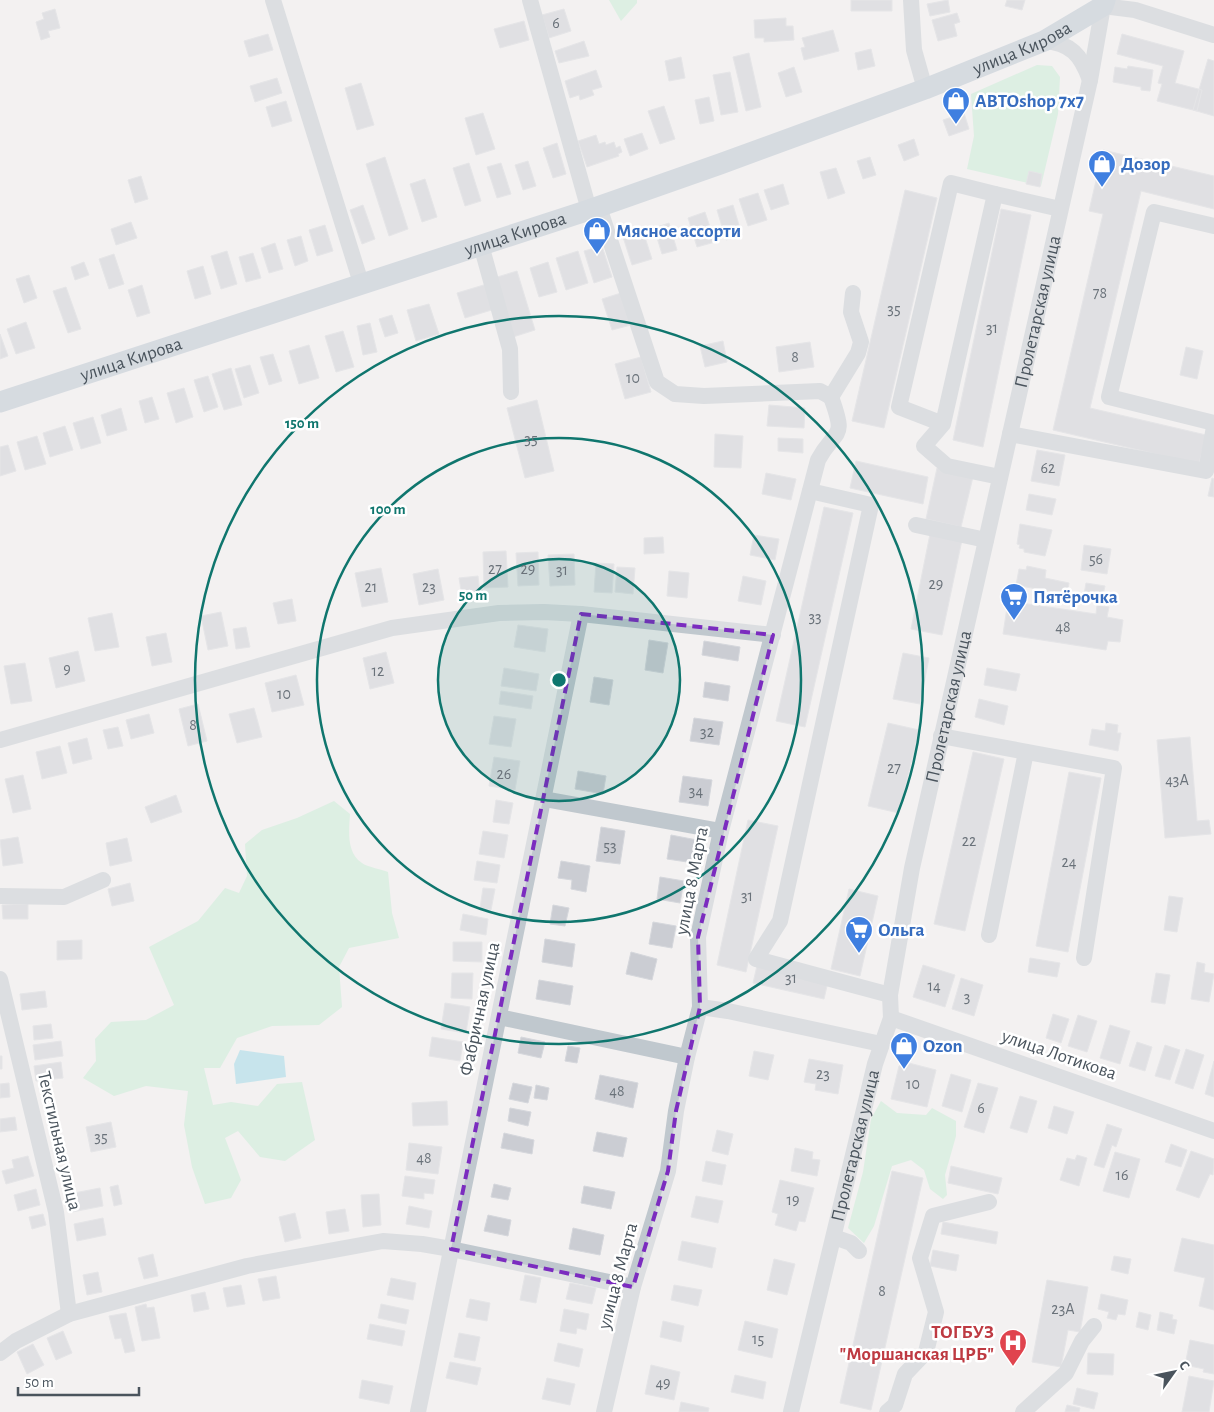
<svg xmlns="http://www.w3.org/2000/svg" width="1214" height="1412" viewBox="0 0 1214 1412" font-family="'Alegreya Sans',sans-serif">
<rect width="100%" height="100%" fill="#f3f1f1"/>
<path fill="#c3edd3" d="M609,0H637V3L621,21Z
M1037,65L1052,66L1060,77L1058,114L1041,186L967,169L974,136L971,94Z
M334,801L350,814C349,830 346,853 362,863C367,867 381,869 388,872L392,913L399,938L349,948L339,967L342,1007L319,1025L272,1026L237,1038L220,1068H204L213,1105L231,1102L258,1106L277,1084L302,1082L315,1140L285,1161L260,1157L238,1131L225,1138L241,1180L231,1198L205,1204L192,1167L184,1125L188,1091L146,1086L114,1096L83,1078L96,1061L95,1039L111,1022L146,1020L174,1005L149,947L198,921L225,888L239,893L247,876L245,844L262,830L297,818Z
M881,1101L897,1113L926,1115L932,1108L956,1121V1136L945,1175L947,1195L943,1199L930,1189L924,1170L911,1160L892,1166L874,1226L864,1243L848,1228L863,1172L871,1119Z"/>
<path fill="#93d6e7" d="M240,1050L284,1056L286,1077L236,1084L234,1064Z"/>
<path fill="#cbcdd3" stroke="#d5d7dc" d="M851,0H892V11H851Z
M948,0L950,12L930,16L927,4Z
M1007,0H1025L1022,10L1005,6Z
M55,9L60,28L48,31L50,37L41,40L36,22L44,19L42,13Z
M564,9L571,31L549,38L542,15Z
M957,13L960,22L954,24L957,36L938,41L932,20Z
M786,18V26H793L794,40L764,42V38H755L754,20Z
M524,21L529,40L500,48L494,29Z
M833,30L839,51L804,60L801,48L805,47L802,38Z
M268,34L273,50L249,57L244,41Z
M1122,34L1184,51L1175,83L1202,90L1197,111L1157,101L1162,84L1158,83L1163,66L1117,54Z
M584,41L589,56L559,63L555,51Z
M871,49L875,66L858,70L855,53Z
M749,53L761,107L746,111L733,57Z
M681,57L685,78L669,81L665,61Z
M1208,59L1214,61V116L1193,110Z
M1128,66L1153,70L1150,91L1141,90V87L1113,82L1115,67L1127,69Z
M794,67L802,92L786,97L778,73Z
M596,70L602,87L592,90L594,95L580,100L579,95L570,98L565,81Z
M730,72L738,112L721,115L713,75Z
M277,78L282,93L255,102L250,86Z
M361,83L374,125L357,130L345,88Z
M709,97L714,121L700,124L695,100Z
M286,101L292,121L272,127L266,107Z
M664,106L675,139L660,144L648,111Z
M483,113L495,149L476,155L465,118Z
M964,113L969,129L949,136L943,120Z
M642,133L648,149L630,156L624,139Z
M596,135L599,144L605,142L606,145L614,142L616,148L620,146L622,152L618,154L619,156L587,167L578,141Z
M914,139L919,155L904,161L898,145Z
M557,143L566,174L553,178L543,148Z
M1103,150L1214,176V209L1141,191L1090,408L1206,435L1199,464L1053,430L1103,214L1089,211Z
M385,157L408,229L389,236L366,164Z
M870,157L876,175L863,179L857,161Z
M528,161L536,186L523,190L515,165Z
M469,163L481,201L465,206L453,168Z
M501,163L511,194L497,198L487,167Z
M836,168L845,193L828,199L820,172Z
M1029,171L1042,174L1040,187L1026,184Z
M141,176L148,199L135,203L128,180Z
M425,179L437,217L422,222L410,184Z
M783,184L789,204L771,210L764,190Z
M905,190L937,198L884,428L852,421Z
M758,193L767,220L748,226L739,199Z
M363,205L375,239L362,244L350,210Z
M733,205L742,235L726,240L717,210Z
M1001,209L1031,215L983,447L953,440Z
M705,212L715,242L697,247L688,218Z
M131,222L137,238L116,245L111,229Z
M669,223L677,250L662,254L654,228Z
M325,225L333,251L317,256L309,230Z
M643,231L652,259L632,265L623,237Z
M301,236L308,261L295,266L287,240Z
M275,243L283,269L269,273L261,248Z
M602,246L612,277L594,283L584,251Z
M227,251L237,284L221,289L211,256Z
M578,251L588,283L566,290L556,258Z
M253,253L261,278L246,282L239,257Z
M114,254L124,284L109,289L99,259Z
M84,262L89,275L75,280L71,267Z
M548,262L557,292L539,297L530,268Z
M203,266L211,294L195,299L187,271Z
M517,271L535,330L513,337L494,278Z
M29,275L37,298L24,303L16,279Z
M487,284L495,309L465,318L457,293Z
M142,285L150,313L137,317L128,290Z
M66,287L81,329L68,333L53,291Z
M621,293L631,325L612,330L602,299Z
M429,304L439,334L416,341L407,310Z
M392,315L398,333L385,337L379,319Z
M26,322L35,348L16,354L7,329Z
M370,323L377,352L363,355L357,326Z
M343,331L354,367L336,372L325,336Z
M0,334L8,356L0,359Z
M723,341L727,362L705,367L700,346Z
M810,342L814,367L779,372L776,347Z
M309,345L319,378L299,384L289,351Z
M1186,347L1203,351L1197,379L1180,375Z
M273,354L282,381L269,385L260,357Z
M641,357L651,392L625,399L615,364Z
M250,365L259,393L244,398L235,369Z
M231,368L242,405L224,410L212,374Z
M208,376L218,407L204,412L194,380Z
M184,388L193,417L176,423L167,393Z
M152,397L159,419L145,423L139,401Z
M537,400L554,471L525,478L507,408Z
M769,405L805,408L804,428L767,426Z
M121,408L127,430L107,436L101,415Z
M93,417L101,443L81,449L73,423Z
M65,426L73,450L50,457L43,433Z
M715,434L743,436L741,468L714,467Z
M37,436L46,464L25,470L17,442Z
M778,438L803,439V453L778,451Z
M8,445L16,471L0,476V447Z
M1037,450L1065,455L1059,486L1031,481Z
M856,461L928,477L923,504L850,488Z
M937,468L973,477L961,527L926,519Z
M766,473L796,479L791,500L762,494Z
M1212,478L1214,479V497L1208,496Z
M1029,494L1056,499L1052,515L1026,510Z
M824,507L853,513L805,727L776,721Z
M1020,524L1052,530L1045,556L1024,552V549L1019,548L1020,545L1017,544Z
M930,534L962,540L942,635L911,629Z
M754,535L779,539L775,560L750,555Z
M663,537L664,553L644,554V538Z
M1084,545L1111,549L1107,574L1081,570Z
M506,551L508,587L484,588L483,552Z
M538,552L539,585L518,586L516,553Z
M574,554L575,585L550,586L548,555Z
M596,563L614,564L612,593L594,592Z
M1027,566L1046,570L1045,578L1069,583L1067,595L1016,585L1019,569L1026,570Z
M617,567L635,568L633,594L615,592Z
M381,568L388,602L362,607L355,573Z
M438,569L444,600L419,605L413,574Z
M669,571L689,573L687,598L667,596Z
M478,576L480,594L462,596L459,578Z
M743,576L766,581L761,605L738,601Z
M1086,583L1105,586L1101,603L1083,600Z
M292,599L296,621L278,624L273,603Z
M1008,601L1096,614L1097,605L1109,607L1107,617L1123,620L1120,642L1108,641L1106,650L1003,634Z
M221,612L228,646L208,650L201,616Z
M112,613L119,647L95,651L88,618Z
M518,625L548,629L545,652L514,647Z
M246,627L250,647L236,649L233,629Z
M166,633L172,662L152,666L146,637Z
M649,640L668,643L663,673L645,670Z
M704,641L740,647L738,661L702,655Z
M78,651L85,681L56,688L49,658Z
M386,652L394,683L370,689L363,658Z
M903,653L929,658L920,704L893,699Z
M25,663L32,701L11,704L4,666Z
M504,668L539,674L536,691L501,686Z
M987,668L1020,674L1016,691L984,685Z
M296,675L304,705L272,712L265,683Z
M594,677L613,680L609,705L590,702Z
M705,682L730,686L728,701L703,697Z
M501,691L533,696L531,709L499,704Z
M979,699L1008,706L1004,725L975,717Z
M198,704L207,741L188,746L179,709Z
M254,708L262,737L237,743L229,714Z
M149,714L154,733L131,739L126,720Z
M494,716L516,719L511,747L489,744Z
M694,718L723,722L719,745L690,741Z
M888,723L919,730L899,813L868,806Z
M1106,723L1118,725L1117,733H1121L1118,751L1089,745L1092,729L1105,731Z
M118,727L123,746L108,749L103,730Z
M1190,737L1197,821L1209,820L1211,834L1165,838L1157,740Z
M87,738L92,759L73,764L68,743Z
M60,746L67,773L42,779L36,752Z
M973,752L1004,759L965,931L934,924Z
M494,757L520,761L515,790L489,786Z
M578,771L606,776L603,794L575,789Z
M1069,772L1101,778L1068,952L1036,946Z
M23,775L31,809L13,813L5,779Z
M683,776L712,780L708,806L679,802Z
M176,795L182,812L151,823L145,807Z
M496,800L513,803L509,824L493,822Z
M748,820L778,826L746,972L717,965Z
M601,827L625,831L620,864L596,861Z
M483,831L508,835L504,858L479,854Z
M671,835L697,840L694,863L667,859Z
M18,837L23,863L3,866L0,840Z
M127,838L132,861L110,866L106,843Z
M477,861L500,865L497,883L474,880Z
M561,861L590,866L586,892L571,889L572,880L558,878Z
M660,877L684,881L680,903L657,899Z
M130,883L134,901L112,906L108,889Z
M483,888L495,889L491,910L480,908Z
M849,889L878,896L860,976L831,969Z
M1169,896L1183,898L1177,932L1164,930Z
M28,904V919H3L2,905Z
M553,905L569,908L565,926L550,924Z
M463,914L488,919L486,935L460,930Z
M653,922L676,926L672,948L649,944Z
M545,939L575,944L572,967L542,962Z
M82,940V959L57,960V941Z
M453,942H482V962L453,961Z
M631,952L657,959L652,980L626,974Z
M759,957L830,973L824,999L753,983Z
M1030,958L1060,963L1057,977L1028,972Z
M1197,962L1205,964L1204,972L1214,974L1209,1002L1191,999Z
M923,965L955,975L945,1007L913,997Z
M452,973H473L472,999L451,998Z
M1156,973L1170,975L1165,1004L1151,1002Z
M961,978L983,985L974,1016L952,1009Z
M539,980L573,986L570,1005L536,999Z
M45,991L47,1007L22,1010L20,994Z
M445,1003L470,1007L466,1033L441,1029Z
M1053,1014L1069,1019L1061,1043L1046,1038Z
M1078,1015L1097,1021L1087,1052L1068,1046Z
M51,1024L53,1038L34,1040L33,1026Z
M1110,1025L1130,1031L1120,1064L1100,1058Z
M432,1037L463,1042L460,1061L429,1056Z
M521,1037L545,1042L541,1058L518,1053Z
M61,1041L63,1056L35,1060L33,1045Z
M1137,1042L1152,1047L1145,1071L1129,1066Z
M1165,1045L1180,1050L1170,1080L1155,1076Z
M568,1046L580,1048L577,1063L565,1061Z
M1186,1049L1204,1055L1193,1089L1175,1083Z
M754,1051L774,1055L768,1080L749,1076Z
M0,1056H2V1069H0Z
M809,1059L843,1065L838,1094L815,1090L816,1084L804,1082Z
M1214,1061V1097L1205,1094Z
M61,1062L63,1078L36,1081L34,1066Z
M905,1062L936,1070L927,1107L891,1099L899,1066Z
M951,1074L971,1080L962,1112L942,1106Z
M600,1075L638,1083L633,1108L595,1099Z
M9,1083L10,1097L0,1098V1084Z
M513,1083L532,1087L528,1103L509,1099Z
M978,1083L998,1088L984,1133L964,1127Z
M536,1085L549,1088L547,1100L534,1098Z
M1020,1096L1037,1101L1027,1133L1010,1128Z
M447,1101L448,1125L413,1126L412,1103Z
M1054,1106L1074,1112L1067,1134L1048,1128Z
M510,1108L531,1112L528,1126L508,1121Z
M15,1117L17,1130L0,1132V1119Z
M111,1122L116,1147L91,1152L86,1127Z
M1107,1124L1122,1129L1116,1147L1112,1145L1104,1168L1094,1165Z
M717,1130L733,1134L728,1155L712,1151Z
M597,1132L627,1138L623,1157L593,1151Z
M504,1133L534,1140L532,1154L501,1148Z
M409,1143L442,1147L438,1174L406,1170Z
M1171,1144L1187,1150L1181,1167L1165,1162Z
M795,1148L813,1152L812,1159L820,1160L817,1176L791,1171Z
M1191,1151L1214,1159L1213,1175L1210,1174L1199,1198L1176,1190Z
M1115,1152L1140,1159L1129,1198L1103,1191Z
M1077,1155L1087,1158L1079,1186L1060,1180L1067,1158L1075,1160Z
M28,1156L34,1176L6,1184L2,1171L14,1168L12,1160Z
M706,1161L726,1165L722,1185L702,1181Z
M951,1166L1002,1178L998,1194L948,1183Z
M892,1171L923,1178L871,1410L840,1403Z
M405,1176L435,1180L433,1194L424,1193V1199L402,1196Z
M780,1180L814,1188L805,1222L799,1221L796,1231L775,1225L778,1214L772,1212Z
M494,1184L511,1188L508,1200L491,1197Z
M118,1185L122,1204L114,1206L110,1187Z
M584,1186L615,1192L611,1209L581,1203Z
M100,1188L103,1206L72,1212L69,1194Z
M36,1189L40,1205L18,1211L14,1195Z
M379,1194L381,1225L363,1227L361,1195Z
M696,1196L723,1201L718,1223L691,1217Z
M409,1206L432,1211L429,1228L406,1224Z
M345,1209L349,1231L329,1234L326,1212Z
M295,1213L301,1238L285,1242L279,1217Z
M43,1214L46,1225L32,1229L29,1217Z
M488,1215L511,1220L508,1236L484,1231Z
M103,1218L106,1235L77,1241L74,1224Z
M943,1222L998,1232L996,1244L941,1234Z
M573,1228L604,1235L600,1255L569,1249Z
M1182,1238L1214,1245V1310L1199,1306L1205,1278L1174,1271Z
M682,1241L716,1248L712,1268L678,1260Z
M933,1250L959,1255L956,1271L930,1266Z
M153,1254L158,1276L144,1279L138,1258Z
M1114,1256L1131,1259L1128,1274L1111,1270Z
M774,1259L795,1264L787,1295L767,1290Z
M98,1272L102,1292L87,1295L83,1275Z
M525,1275L541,1278L536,1303L520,1300Z
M276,1276L280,1298L263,1301L258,1279Z
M391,1278L416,1283L413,1300L387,1295Z
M1047,1280L1088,1287L1080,1332L1068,1330L1061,1367L1032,1362Z
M570,1283L596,1288L592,1304L566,1299Z
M241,1285L245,1304L227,1307L223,1288Z
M674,1285L702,1290L698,1306L671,1300Z
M205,1292L209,1309L194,1312L191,1295Z
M1101,1294L1128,1300L1125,1315L1118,1314L1116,1320L1107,1318L1109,1312L1098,1309Z
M470,1299L490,1303L487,1321L466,1317Z
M146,1304L147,1308L154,1307L160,1338L142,1341L135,1307Z
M381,1304L409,1310L406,1324L378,1318Z
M564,1309L589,1314L586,1330L577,1328L576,1334L560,1331Z
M1139,1312L1151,1315L1148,1330L1136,1327Z
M1160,1312L1173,1315L1172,1319L1177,1320L1174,1334L1157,1330Z
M126,1313L135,1351L125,1353L121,1338L115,1339L109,1316Z
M663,1321L684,1326L681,1342L660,1337Z
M745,1321L778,1329L772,1358L738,1350Z
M370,1324L405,1331L402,1346L367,1339Z
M63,1331L72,1353L56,1360L47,1338Z
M459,1333L480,1337L475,1361L454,1357Z
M1190,1340L1214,1345V1374L1203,1372L1204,1369L1185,1365Z
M558,1343L583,1349L579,1367L554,1361Z
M33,1344L44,1365L27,1374L17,1352Z
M1088,1353L1114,1354L1113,1375L1087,1374Z
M450,1362L481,1368L477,1385L446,1378Z
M651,1365L680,1372L674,1400L645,1394Z
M735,1375L766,1382L763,1399L731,1392Z
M1189,1376L1214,1381L1209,1412H1182Z
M547,1378L575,1384L570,1405L542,1399Z
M362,1380L393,1386L389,1404L359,1398Z
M1077,1388L1098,1393L1094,1409L1073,1404Z
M681,1402L709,1408L708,1412H679Z
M1067,1405L1080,1408L1079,1412H1065Z"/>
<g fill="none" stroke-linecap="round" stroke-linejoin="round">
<g stroke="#c0c8ce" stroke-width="16">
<path d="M273,0L361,283"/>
<path d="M530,0L589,210"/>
<path d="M911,0L914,50L925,89"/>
<path d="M1044,41C1071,43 1081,55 1090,80"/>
<path d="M995,194L1060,209"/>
<path d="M599,207L657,382L675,394L704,396L820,391L831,397"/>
<path d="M1214,226L1154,212L1109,397L1214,423"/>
<path d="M481,245L510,349L511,392"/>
<path d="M831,397L858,353L861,342L851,312L853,293"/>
<path d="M943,424L995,194L951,183L899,407L943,424L924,446L947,466L1000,477"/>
<path d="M1010,434L1206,471L1214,427"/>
<path d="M810,491L871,505L780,921L756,959L890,995"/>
<path d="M916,525L986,540"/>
<path d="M941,736L1114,768L1084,958"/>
<path d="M0,740L392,628L499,613L544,612L581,614L773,635"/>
<path d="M544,799L721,831"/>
<path d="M0,896L64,897L103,880"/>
<path d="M989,935L1026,752"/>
<path d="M0,979L56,1212L69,1314"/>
<path d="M700,1007L728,1011L881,1044"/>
<path d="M499,1017L687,1057"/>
<path d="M891,1018L1214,1131"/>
<path d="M834,1237L851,1243L859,1251"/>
<path d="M0,1353L16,1341L69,1314L247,1266L383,1241L422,1244L451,1249L633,1287"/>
<path d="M418,1412L581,614"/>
<path d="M604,1412L633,1287L668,1171L676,1111L687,1057L700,1007L698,937L721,831L818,460C836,427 847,441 831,397"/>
<path id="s1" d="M791,1412L875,1064L891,1018L890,995L912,868L1090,80L1103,6L1135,10L1214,35"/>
<path d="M887,1412L895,1405L905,1374L926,1352L936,1312L920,1258L933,1216L989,1202"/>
<path d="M1023,1412L1066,1373L1082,1341L1094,1326"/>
</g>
<path stroke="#b3c0cd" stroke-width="21" id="s2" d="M0,402L589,210L720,164L925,89L1044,41L1103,6L1105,0"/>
</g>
<path d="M0 0H1214V1412H0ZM581,614L773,635L698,937L700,1007L676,1111L668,1171L633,1287L451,1249Z" fill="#f3f1f1" fill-opacity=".55" fill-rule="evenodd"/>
<path fill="none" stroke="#7b2cbf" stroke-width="4" stroke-dasharray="10 6" stroke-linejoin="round" d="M581,614L773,635L698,937L700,1007L676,1111L668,1171L633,1287L451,1249Z"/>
<circle cx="559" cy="680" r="121" fill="#0f766e" fill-opacity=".12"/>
<g fill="none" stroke="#0f766e" stroke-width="2.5">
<circle cx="559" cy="680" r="121"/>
<circle cx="559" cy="680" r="242"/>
<circle cx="559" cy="680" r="364"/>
</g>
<defs>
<symbol id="shop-pin" viewBox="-11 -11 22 30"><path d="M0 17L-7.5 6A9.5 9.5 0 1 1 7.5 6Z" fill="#3f7fe0" stroke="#fff"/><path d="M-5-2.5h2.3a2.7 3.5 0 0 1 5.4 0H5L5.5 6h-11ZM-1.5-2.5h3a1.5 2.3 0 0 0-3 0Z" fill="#fff"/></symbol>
<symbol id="supermarket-pin" viewBox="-11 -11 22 30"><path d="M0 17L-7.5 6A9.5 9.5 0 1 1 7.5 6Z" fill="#3f7fe0" stroke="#fff"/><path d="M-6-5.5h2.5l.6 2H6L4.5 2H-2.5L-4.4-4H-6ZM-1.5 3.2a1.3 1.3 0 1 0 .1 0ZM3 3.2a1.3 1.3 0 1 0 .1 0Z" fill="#fff"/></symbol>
<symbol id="hospital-pin" viewBox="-11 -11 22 30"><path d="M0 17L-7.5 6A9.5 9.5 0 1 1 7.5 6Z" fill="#e0444e" stroke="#fff"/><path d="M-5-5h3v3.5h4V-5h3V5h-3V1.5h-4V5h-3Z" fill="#fff"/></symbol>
</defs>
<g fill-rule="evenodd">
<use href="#shop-pin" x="940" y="85" width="32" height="43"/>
<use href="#shop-pin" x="1086" y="148" width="32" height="43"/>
<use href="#shop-pin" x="581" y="215" width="32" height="43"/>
<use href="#supermarket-pin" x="998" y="581" width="32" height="43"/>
<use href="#supermarket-pin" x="843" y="914" width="32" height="43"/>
<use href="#shop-pin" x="888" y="1030" width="32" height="43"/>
<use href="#hospital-pin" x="997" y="1327" width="32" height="43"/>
</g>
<g text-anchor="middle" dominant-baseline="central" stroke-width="5" stroke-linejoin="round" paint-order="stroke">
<g font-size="16" fill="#6a727a">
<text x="556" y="23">6</text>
<text x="1100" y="293">78</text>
<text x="894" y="309">35</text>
<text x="992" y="328">31</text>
<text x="795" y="357">8</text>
<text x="633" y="378">10</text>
<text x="531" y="439">35</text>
<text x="1048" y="468">62</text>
<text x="1096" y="559">56</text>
<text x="495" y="569">27</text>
<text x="528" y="569">29</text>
<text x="562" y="570">31</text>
<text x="936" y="584">29</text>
<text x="371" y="587">21</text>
<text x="429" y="587">23</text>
<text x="815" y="617">33</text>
<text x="1063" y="627">48</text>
<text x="67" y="669">9</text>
<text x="378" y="671">12</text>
<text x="284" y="694">10</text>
<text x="193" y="725">8</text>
<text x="707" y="732">32</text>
<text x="894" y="768">27</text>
<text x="504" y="774">26</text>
<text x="1177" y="780">43А</text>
<text x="696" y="791">34</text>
<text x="969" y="841">22</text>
<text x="610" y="846">53</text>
<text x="1069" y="862">24</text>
<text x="747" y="896">31</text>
<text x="791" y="978">31</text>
<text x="934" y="986">14</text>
<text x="967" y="997">3</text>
<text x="823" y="1074">23</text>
<text x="913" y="1084">10</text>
<text x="617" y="1091">48</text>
<text x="981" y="1108">6</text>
<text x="101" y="1137">35</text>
<text x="424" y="1158">48</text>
<text x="1122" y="1175">16</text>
<text x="793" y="1200">19</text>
<text x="882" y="1291">8</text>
<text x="1063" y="1309">23А</text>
<text x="758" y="1339">15</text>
<text x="663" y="1383">49</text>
</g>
<g font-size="19" fill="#4a545d" stroke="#fff">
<text stroke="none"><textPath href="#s2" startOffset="1082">улица Кирова</textPath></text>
<text stroke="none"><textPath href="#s2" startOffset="542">улица Кирова</textPath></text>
<text stroke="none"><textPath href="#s1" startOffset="1129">Пролетарская улица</textPath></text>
<text stroke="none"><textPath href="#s2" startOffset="138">улица Кирова</textPath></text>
<text stroke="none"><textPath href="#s1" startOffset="724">Пролетарская улица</textPath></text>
<text transform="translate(692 881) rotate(-79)">улица 8 Марта</text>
<text transform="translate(480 1009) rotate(-78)">Фабричная улица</text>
<text transform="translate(1059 1055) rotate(19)">улица Лотикова</text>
<text transform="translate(59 1141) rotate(77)">Текстильная улица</text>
<text stroke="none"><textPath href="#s1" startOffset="274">Пролетарская улица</textPath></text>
<text transform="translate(618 1276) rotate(-75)">улица 8 Марта</text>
</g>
<g font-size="19" font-weight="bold" fill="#366cbe" stroke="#fff" text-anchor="start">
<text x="975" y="101">АВТОshop 7x7</text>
<text x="1121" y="164">Дозор</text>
<text x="616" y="231">Мясное ассорти</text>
<text x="1033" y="597">Пятёрочка</text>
<text x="878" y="930">Ольга</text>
<text x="923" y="1046">Ozon</text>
</g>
<g font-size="19" font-weight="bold" fill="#be3a42" stroke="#fff" text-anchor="end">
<text x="994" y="1332">ТОГБУЗ<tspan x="994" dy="22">"Моршанская ЦРБ"</tspan></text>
</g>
</g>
<circle cx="559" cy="680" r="8" fill="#0f766e" stroke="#fff" stroke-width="2.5"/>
<g font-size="15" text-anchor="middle" font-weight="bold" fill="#0f766e" stroke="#fff" stroke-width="5" stroke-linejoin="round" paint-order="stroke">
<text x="302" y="428">150 m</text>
<text x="388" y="514">100 m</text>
<text x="473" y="600">50 m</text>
</g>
<g transform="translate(1174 1372) rotate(57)" stroke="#ffffff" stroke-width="4" paint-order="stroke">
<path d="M0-4L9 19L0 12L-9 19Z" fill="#4a545d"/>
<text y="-8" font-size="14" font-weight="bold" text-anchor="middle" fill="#4a545d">С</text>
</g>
<path d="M18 1387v8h121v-8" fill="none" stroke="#4a545d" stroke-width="2.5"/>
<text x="25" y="1387" font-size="15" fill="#4a545d" stroke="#ffffff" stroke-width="4" paint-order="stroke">50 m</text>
</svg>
